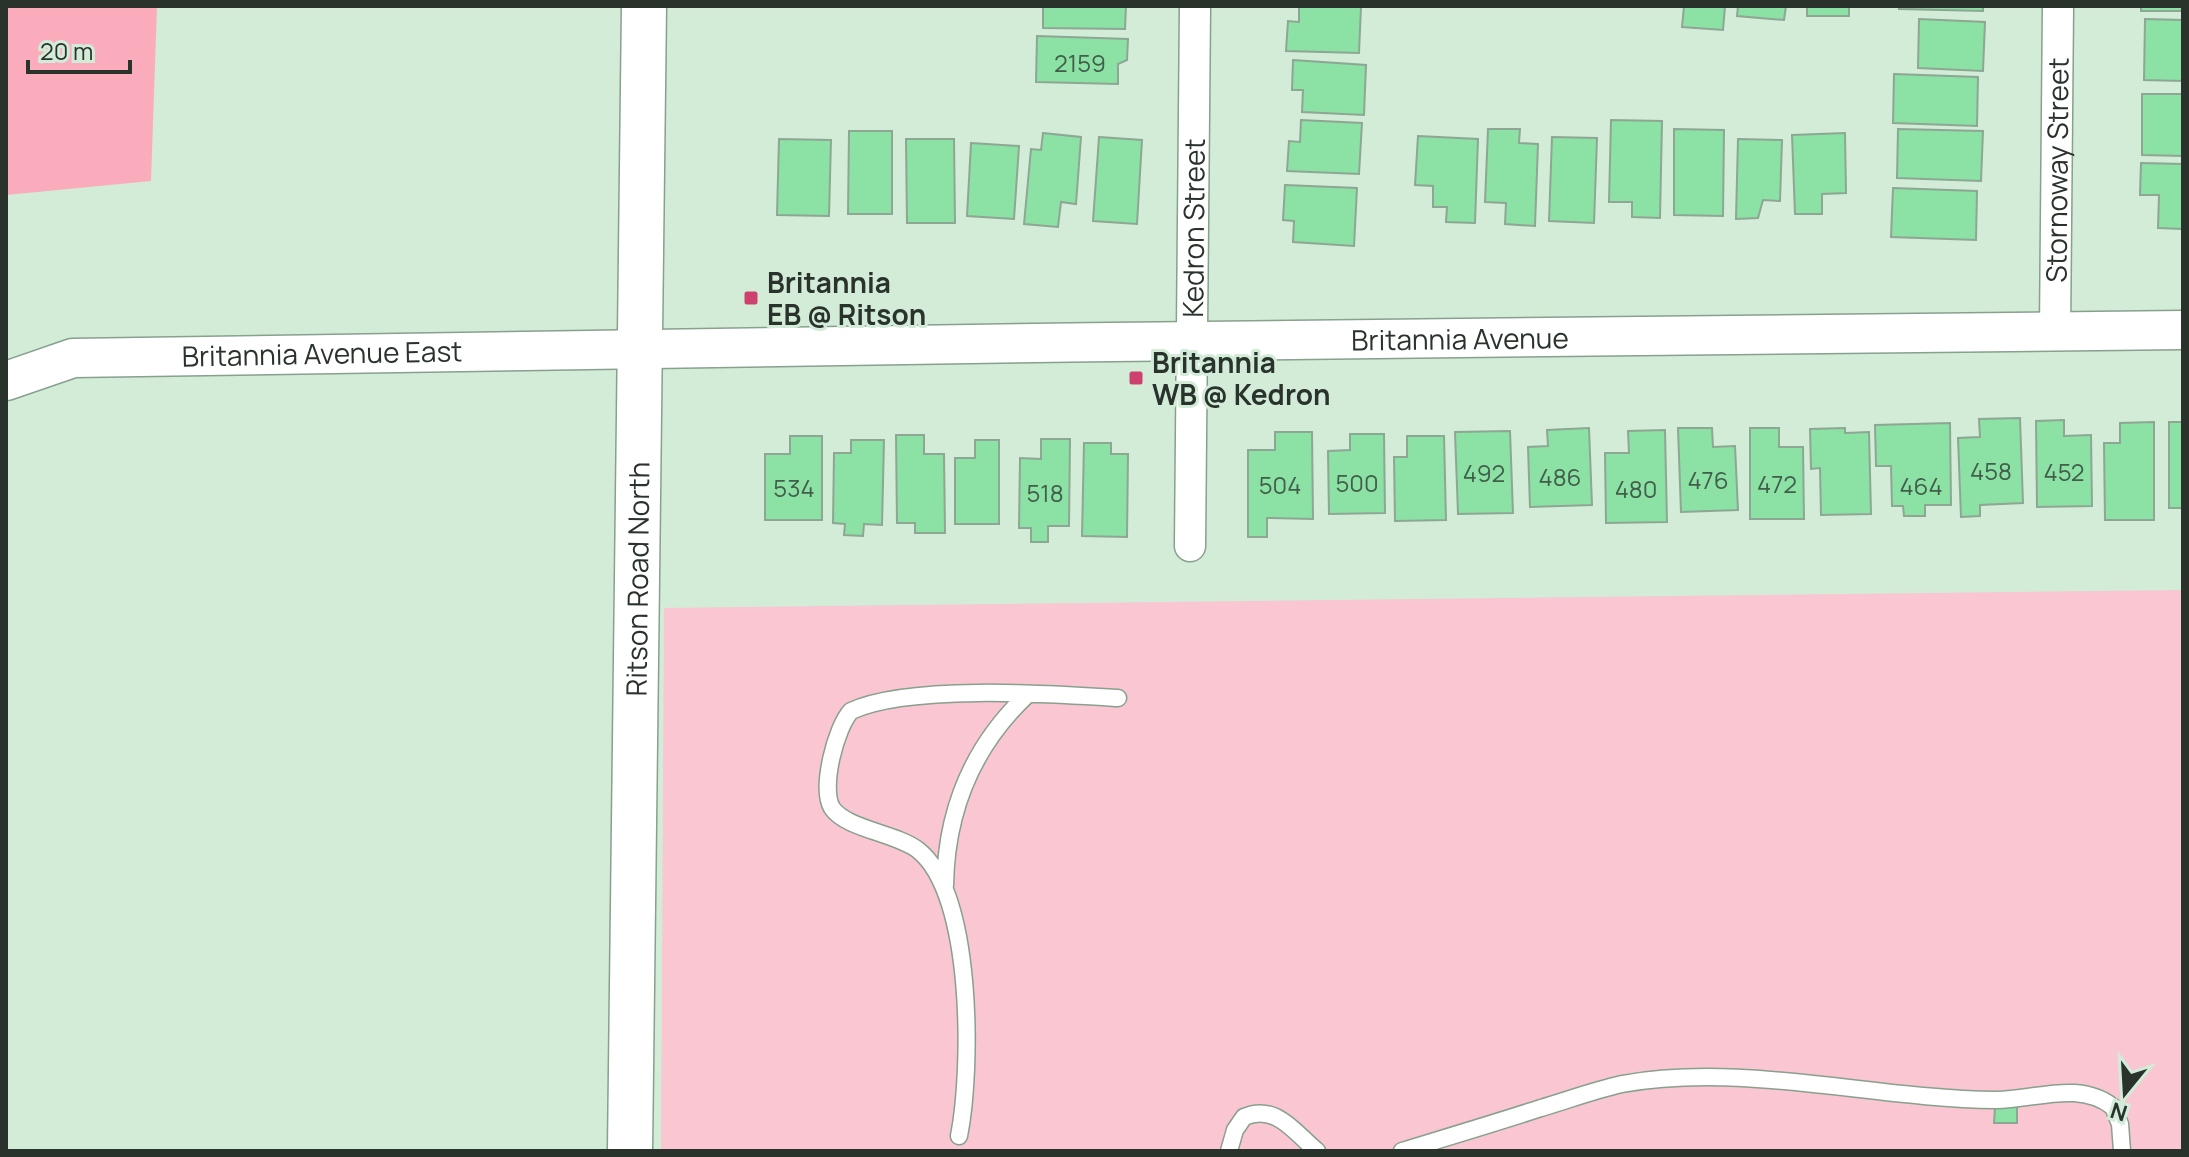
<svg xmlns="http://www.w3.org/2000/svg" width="2189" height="1157" viewBox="0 0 2189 1157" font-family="Manrope,sans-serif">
<rect width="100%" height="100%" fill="#d2ecd8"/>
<path fill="#f9c6d1" d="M2183,590V1151H661L664,608Z"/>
<path fill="#faacbd" d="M6,6H157L151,181L6,195Z"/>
<path fill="#8ce1a5" stroke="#8ea694" stroke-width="2" d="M1043,6H1126L1125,29L1043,28Z
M1299,6H1361L1359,53L1286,51L1288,21L1299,22Z
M1684,6H1725L1723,30L1682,27Z
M1738,6H1786L1784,20L1737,16Z
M1807,6H1849V16H1807Z
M1899,6H1983V11L1899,9Z
M2141,6H2183V11H2141Z
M1919,19L1985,22L1983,71L1918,68Z
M2145,19L2183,20V81L2144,80Z
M1037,36L1128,39L1127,60L1118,64V84L1036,82Z
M1293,60L1366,65L1364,115L1302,112L1303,90H1292Z
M1894,74L1978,77L1977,126L1893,123Z
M2142,94H2183V156L2142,155Z
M1301,120L1362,123L1359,174L1287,171L1289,141L1300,142Z
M1611,120L1662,121L1660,218L1632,217V202H1609Z
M1488,129H1520L1519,143L1538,144L1535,226L1505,224L1506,203L1485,202Z
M1674,129L1724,130L1723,216L1674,215Z
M1898,129L1983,131L1981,181L1897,178Z
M849,131H892V214H848Z
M1043,133L1081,137L1076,204L1061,202L1058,227L1024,224L1031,149L1041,150Z
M1845,133L1846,193L1822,194V214H1795L1792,135Z
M1418,136L1478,139L1475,223L1446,222L1447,207H1433V186L1415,185Z
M1099,137L1142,140L1137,224L1093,221Z
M1552,137L1597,138L1594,223L1549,221Z
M779,139L831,140L829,216L777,215Z
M906,139H954L955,223H907Z
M1738,139L1782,140L1780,201L1763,200L1758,218L1736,219Z
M971,143L1019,146L1014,219L967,216Z
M2141,163L2183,164V229L2158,228L2159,195H2140Z
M1285,185L1357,188L1354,246L1293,242L1294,221L1283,220Z
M1893,188L1977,191L1976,240L1891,237Z
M2020,418L2023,503L1980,505V516L1961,517L1958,438L1980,437L1979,419Z
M2064,420V436L2091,435L2092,506L2037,507L2036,421Z
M2154,422V520H2105L2104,443H2120V423Z
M2169,422H2183V508H2169Z
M1950,423L1951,505H1925V516H1904L1903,506H1892L1891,466H1876L1875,425Z
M1589,428L1592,505L1530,507L1528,447L1548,446L1547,430Z
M1678,428H1712L1713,447L1735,446L1738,510L1681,512Z
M1750,428H1779V447H1803L1804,519H1750Z
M1845,428V433L1869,432L1871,514L1821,515L1820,468L1811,469L1810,429Z
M1665,430L1667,522L1606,523L1605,453H1629L1628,431Z
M1510,431L1513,513L1458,514L1455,432Z
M1275,432H1312L1313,519L1267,518V537H1248V450H1275Z
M1350,434H1384L1385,513L1329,514L1328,451L1350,450Z
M896,435H924V454H944L945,533H915V523H897Z
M790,436H822V520H765V454H790Z
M1407,436H1444L1446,520L1395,521L1394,457H1407Z
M1041,439H1070L1069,526H1048V542H1031V528H1019L1020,458L1041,459Z
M851,440H884L882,525L864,524L863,536L844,535L845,524L833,523L834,453H851Z
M975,440H999V524H955V458H975Z
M1084,443H1111V454H1128L1127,537L1082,536Z
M1995,1107H2017V1123H1994Z"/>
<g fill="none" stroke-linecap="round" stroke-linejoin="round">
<defs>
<path id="service" d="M945,886C946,811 973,746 1027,695
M959,1136C972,1071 974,894 918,850C896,833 846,829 832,808C820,788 836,727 851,711C908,684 1054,694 1118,698
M1229,1151L1235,1130L1244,1117C1276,1103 1295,1133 1317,1151
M1402,1151C1448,1137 1495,1123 1541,1108C1568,1100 1595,1090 1622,1084C1743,1062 1874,1099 1996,1100C2035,1100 2079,1080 2113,1107L2120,1124L2122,1151"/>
<g id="minor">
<path id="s1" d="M2055,332L2058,6"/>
<path id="s2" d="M1190,546L1195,6"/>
</g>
<g id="tertiary">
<path id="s3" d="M6,381L73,358C776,342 1480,340 2183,330"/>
</g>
<g id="secondary">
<path id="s4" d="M630,1151L644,6"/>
</g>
</defs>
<use href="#service" stroke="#88a08e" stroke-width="19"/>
<use href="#minor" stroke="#88a08e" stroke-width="33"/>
<use href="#tertiary" stroke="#88a08e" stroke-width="41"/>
<use href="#secondary" stroke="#88a08e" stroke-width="47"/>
<use href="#service" stroke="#fff" stroke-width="16"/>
<use href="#minor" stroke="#fff" stroke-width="30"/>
<use href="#tertiary" stroke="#fff" stroke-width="38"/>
<use href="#secondary" stroke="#fff" stroke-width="44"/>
</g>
<g fill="#ce416f" stroke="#d2ecd8" stroke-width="3">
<rect x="743" y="290" width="16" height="16" rx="4"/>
<rect x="1128" y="370" width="16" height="16" rx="4"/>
</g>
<g text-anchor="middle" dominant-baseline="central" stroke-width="6" stroke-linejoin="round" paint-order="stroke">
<g font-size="24" fill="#425e4a">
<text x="1080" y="62">2159</text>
<text x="1991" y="470">458</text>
<text x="2064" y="471">452</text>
<text x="1484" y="472">492</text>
<text x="1560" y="476">486</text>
<text x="1708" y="479">476</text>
<text x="1357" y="482">500</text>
<text x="1777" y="483">472</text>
<text x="1280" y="484">504</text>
<text x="1921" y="485">464</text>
<text x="794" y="487">534</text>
<text x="1636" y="488">480</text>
<text x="1045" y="492">518</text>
</g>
<g font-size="28" fill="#29332c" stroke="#d2ecd8">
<text stroke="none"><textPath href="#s1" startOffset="162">Stornoway Street</textPath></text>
<text stroke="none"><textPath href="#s2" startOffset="318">Kedron Street</textPath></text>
<text stroke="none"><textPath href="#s3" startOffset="1458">Britannia Avenue</textPath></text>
<text stroke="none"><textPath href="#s3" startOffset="320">Britannia Avenue East</textPath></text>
<text stroke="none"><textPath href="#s4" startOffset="572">Ritson Road North</textPath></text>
</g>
<g font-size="28" font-weight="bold" fill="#29332c" stroke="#d2ecd8" text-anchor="start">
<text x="767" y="282">Britannia<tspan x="767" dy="32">EB @ Ritson</tspan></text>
<text x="1152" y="362">Britannia<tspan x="1152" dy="32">WB @ Kedron</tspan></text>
</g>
</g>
<rect width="2189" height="1157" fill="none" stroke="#29332c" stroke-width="16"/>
<g transform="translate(2125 1093) rotate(198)" stroke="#d2ecd8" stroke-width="6" paint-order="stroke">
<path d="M0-6L14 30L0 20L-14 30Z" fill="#29332c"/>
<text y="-12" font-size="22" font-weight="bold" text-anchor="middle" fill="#29332c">N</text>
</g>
<path d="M28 60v12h102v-12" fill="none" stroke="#29332c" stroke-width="4"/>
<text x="40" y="60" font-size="24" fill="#29332c" stroke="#d2ecd8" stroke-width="6" paint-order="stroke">20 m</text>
</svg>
